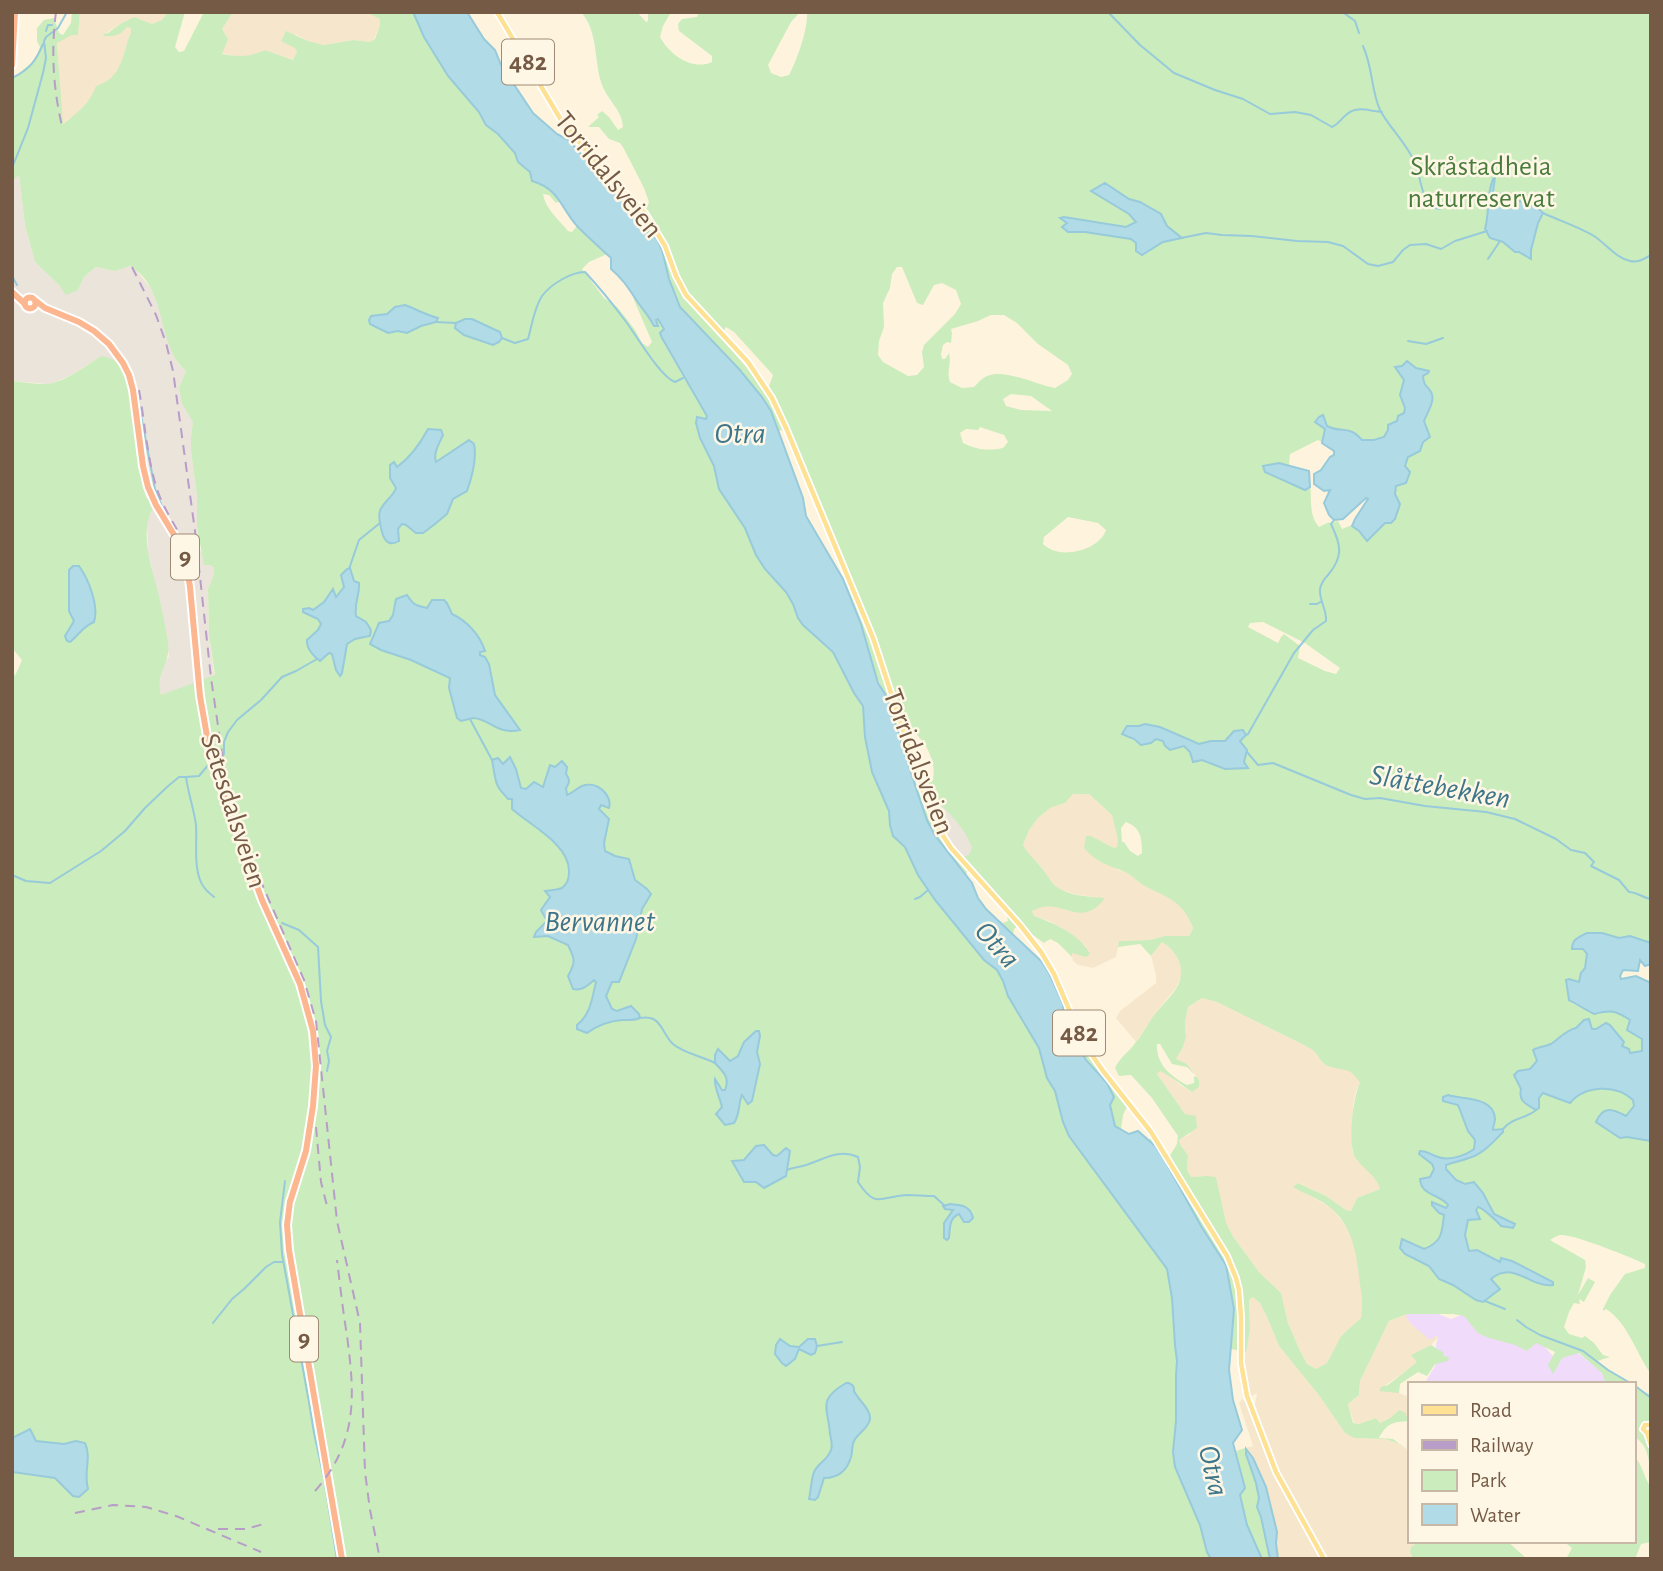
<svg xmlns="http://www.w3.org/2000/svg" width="1663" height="1571" viewBox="0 0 1663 1571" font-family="'Alegreya Sans',sans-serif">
<rect width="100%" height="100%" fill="#fef4de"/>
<path fill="#f6e7cc" d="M80,12H168L162,20L152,24L134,17L120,24L103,35L127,27H131V32L119,70L113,77L103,84L76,114L62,124L57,42L72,35H78Z
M233,12H366L380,18V25L374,39L370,42L354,40L324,45L308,41L295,34V48L297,52L294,60L265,50L251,56L237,57L222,53V29Z
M1082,793L1089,794L1112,815L1118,840L1117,848H1114L1091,836L1086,837L1118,870L1130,874L1142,884L1169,897L1179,905L1188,916L1193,928L1189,936H1165L1150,940L1119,941L1116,957L1093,968L1078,965L1073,961L1071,952L1087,947L1062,928L1049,921L1034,916L1032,911L1039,907L1055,906L1069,911L1105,899L1074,894L1059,889L1049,879L1040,865L1029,855L1023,845L1029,830L1038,818L1050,808L1065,803L1073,794Z
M1162,942L1171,947L1179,960L1182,974L1176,988L1156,1012L1136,1042L1116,1018L1120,1011L1156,983V975L1151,956Z
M1202,998L1217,1002L1300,1043L1314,1050L1323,1063L1329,1066L1343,1068L1356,1075L1360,1083L1356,1091L1353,1105L1352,1151L1357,1161L1368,1170L1378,1182L1380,1189L1357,1198L1351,1211L1346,1210L1326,1196L1299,1183L1294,1187L1332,1208L1350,1232L1355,1247L1358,1262L1363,1308L1361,1318L1341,1336L1327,1363L1316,1369L1307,1364L1300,1351L1288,1323L1281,1293L1259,1272L1232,1235L1226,1222L1216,1178L1206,1176L1191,1177L1187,1170L1188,1155L1181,1146L1179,1140L1190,1134L1185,1114L1157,1074L1160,1070L1169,1075L1180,1085L1192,1092L1199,1080L1187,1064L1175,1060L1183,1047L1186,1037L1185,1022L1188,1007Z
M1253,1297L1260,1303L1267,1317L1279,1346L1318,1394L1345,1433L1354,1438L1385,1439L1400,1444L1409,1451V1541H1419L1411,1547L1410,1552L1413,1559H1278L1276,1543L1277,1532L1274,1517L1266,1487L1253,1458L1245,1448L1253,1446L1239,1403L1242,1399L1257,1410L1255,1405L1257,1393L1252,1396L1248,1391L1244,1376V1360L1250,1330L1249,1300Z
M1431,1313L1445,1330L1431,1345L1412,1355L1418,1362L1379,1390L1394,1391L1409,1397V1417L1406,1416L1399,1410L1390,1418L1380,1423L1376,1418L1359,1424L1354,1423L1348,1404L1359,1395L1360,1381L1389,1321L1407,1314Z"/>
<path fill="#ebe4db" d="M19,174L25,225L35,262L60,286L78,290L84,277L96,267L115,271L129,266L136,270L155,293L172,352L179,365L186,371L179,388L193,422L191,436V451L197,496V527L200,550L210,565L214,568L213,577L208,589L209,635L215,681L162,699L159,686L162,669L169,656L162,611L148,552L147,522L151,511L142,483L130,392L101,356L73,374L56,382L47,384L12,381V177L16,178Z
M931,797L949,811L967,835L973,847L969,856L959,858L948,848L928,812L930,807L929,800Z"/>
<path fill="#f1dbfa" d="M1409,1310H1428L1451,1319L1466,1313L1539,1341L1555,1358L1567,1354L1578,1353L1599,1370L1610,1384H1424L1435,1366L1436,1345L1438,1336H1435L1433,1339H1429L1412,1325L1406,1317Z"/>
<path fill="#cbecbc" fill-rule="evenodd" d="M72,12H80L78,35H72L57,43L63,124C76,114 91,102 96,86C123,78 122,54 131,32V28L127,27C120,35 115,37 104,36L103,34L108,33L120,24L134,17L152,24L162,20L168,12H185L175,47L179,52L184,51L204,12H233L222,29L228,39L222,54C239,57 249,57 265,50L293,60L297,52L295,48L281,41L286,31L308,41L324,45L354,40L370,42L375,39L380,25V19L366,12H413L424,37L448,76L479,112L486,125L498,134L515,153L519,162L530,172L532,181L547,187L560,201L556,203L549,195L543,194C545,208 559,220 568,231L572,232L577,226L607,254L589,262L582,269L604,298L617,307L626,318L635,330L642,343L648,347L652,342L634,300L633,294C640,306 648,314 654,326L658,318L665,329L660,333C665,349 677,363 684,379L711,376L858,667L898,784L1002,954L1175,1257L1228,1559H12V667L15,676L22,660L12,648V381C23,382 35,384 46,384C64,383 87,365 101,356C126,361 126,369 130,392L142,483L146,497L154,505C140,531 149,558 156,584C161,604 165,623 168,643C171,665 155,671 161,695L215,675L209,635L208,589L213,577L214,568L210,565H204L197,527V496L191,451V436L193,422L182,403L179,388L186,371C156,346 169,289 130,266L115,271L96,267L84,277L78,290L66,295L60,286L35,262L25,225L19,175L15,179L12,177V79L36,59L40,47L37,41V28L44,20L54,18L59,33L63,35L71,23ZM416,309L428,316L437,318L436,322L421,326L407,333L398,331L388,333L370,324L371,316ZM69,570L83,571L88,585L94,622L83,628L79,635L71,627L74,621L69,611Z
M581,12H637L646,22L648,21V12H671L663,26L660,37C670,55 692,71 712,62V56L679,31L678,24L682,19L697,17L699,12H800L791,22L768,65L771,73L781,77L789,75C797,60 808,29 807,13L804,12H1651V943L1630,936L1619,938L1602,933H1587L1576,938L1572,944L1573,949H1583L1587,954L1585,969L1581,973L1579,983L1569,979L1566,981L1569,1000L1573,1004L1594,1014L1609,1011L1619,1013L1630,1020L1627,1030L1642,1039V1051L1630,1053L1629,1049L1622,1046L1624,1042L1610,1025L1606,1023L1596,1029H1592L1588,1019L1584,1020L1576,1029H1570C1567,1032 1554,1041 1550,1044C1545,1047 1539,1046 1534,1050L1537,1061L1530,1069L1518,1071L1514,1076L1521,1089C1518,1102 1527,1104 1536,1110L1539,1108V1098L1543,1093L1570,1103C1585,1085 1616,1084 1633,1100L1634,1106L1626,1116C1614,1108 1602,1106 1596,1122L1620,1138L1627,1137L1651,1141V1374C1636,1353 1628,1323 1606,1309L1603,1311V1309L1610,1295L1625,1274L1645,1268V1264C1630,1257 1574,1234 1560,1235C1556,1236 1553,1238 1550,1240L1585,1260L1586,1267L1578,1295L1588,1278L1595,1282L1584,1302L1579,1299L1580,1304L1574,1303L1569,1312L1564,1327L1569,1334L1582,1338L1585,1336L1594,1343L1603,1355L1610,1357L1597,1361C1607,1370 1619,1375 1630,1384H1606L1602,1373L1579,1353L1562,1358L1553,1374L1548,1365L1555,1352L1536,1343L1527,1351L1515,1345L1486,1337L1478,1333L1464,1316L1453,1314H1407L1389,1321L1360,1381L1359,1395L1348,1404L1353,1423L1359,1424L1376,1418L1380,1423L1390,1418L1399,1410L1406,1413V1416L1409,1417V1421C1393,1422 1387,1423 1379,1438L1393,1439L1409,1451L1400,1444L1385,1439L1354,1438L1345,1433L1318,1394L1279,1346L1267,1317L1260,1303L1253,1297L1249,1300L1250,1330L1246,1352L1231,1349L1234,1309L1226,1265L1201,1226L1164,1159L1148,1140L1150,1139L1151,1134C1144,1124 1139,1112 1127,1107L1123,1115L1121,1129L1115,1126L1110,1105L1114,1097C1104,1078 1088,1064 1078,1045C1111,1079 1140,1116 1166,1155L1169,1157L1177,1144L1178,1136L1152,1098L1131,1075L1119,1076L1115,1068C1119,1059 1126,1054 1132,1047C1141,1037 1147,1025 1154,1015C1161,1006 1170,998 1176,989C1187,971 1179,952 1162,942L1151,956L1140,944L1118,947L1117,951L1119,941L1150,940L1165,936H1189L1193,928C1183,901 1168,898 1145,886C1138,882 1133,876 1127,873C1108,864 1099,865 1084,848L1086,836H1091L1114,848L1117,847L1118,840L1112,815L1089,794H1073L1065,803L1050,808L1038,818L1029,830L1023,845C1030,857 1033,857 1041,867C1047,874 1051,884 1060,889C1072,896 1091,897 1105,898C1080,932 1061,894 1032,911L1034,916C1054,923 1081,935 1090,954L1086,957L1072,953V957L1058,943L1050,939L1044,943L1019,925L1014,929L1013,935L999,920L1003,923L1008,921C1007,917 1007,912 1005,909C999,896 980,876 967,870L966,877L934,834L927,820L887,697C872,674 870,649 861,624C855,609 848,594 843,578L844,575L842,564L837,555L830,529L821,516L787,431L781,430L778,432L771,411L762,397L739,369L680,307L669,279L662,250L657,239L648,233L631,206L646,209L649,202L644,188L623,147L620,143L609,139L599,127H588L599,117L597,115L602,111L609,117L618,130L623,127C622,109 606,99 601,82C594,59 598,31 581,12ZM897,267H902L917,303L923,305L934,285L942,283L956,290L961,304L955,314L924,345L922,352L924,367L917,375L908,376L883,362L878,355L879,341L884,327L883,303L890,288L892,274ZM991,315H1004L1017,323L1038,344L1068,365L1072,374L1068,380L1055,388C1036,385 1005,368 987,376C982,378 978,383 974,387L962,388L950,382C946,370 952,364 949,353L945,359H942L941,354L943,345L947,342L951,343L952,333L951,329L978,321ZM726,327L734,332L773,375L768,389L764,388L725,342L722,334ZM1407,361L1417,370L1419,369L1427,371L1426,374L1422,376C1423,386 1430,390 1433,400L1423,421L1427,428L1430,437L1422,441L1420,451C1409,456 1409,453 1405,466L1410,472L1406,483L1396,486L1395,494L1400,504L1395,519L1391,523H1385L1367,541L1352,525L1342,529L1338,521L1327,523L1319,527C1308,514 1312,498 1310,482L1309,487L1305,489L1265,472L1263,466L1279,463L1290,467L1289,465L1290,454L1318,440L1322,442L1325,429L1315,422L1319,417L1323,415L1327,426C1343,433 1349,424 1362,440H1374L1384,437L1389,430L1388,425L1397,421L1398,416L1404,413L1406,408L1400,395L1404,380L1395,367L1403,366ZM1011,394L1031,396L1052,411L1021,410L1006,406L1003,399ZM980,427L1004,435L1008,442L1003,448C988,451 977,450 963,443L960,433L966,429L978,430ZM1068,517L1098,523L1106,530C1100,548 1070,557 1052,550C1050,549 1045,546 1043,544L1044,537ZM1263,622L1305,643L1340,668L1336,674L1325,671L1298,658L1300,646L1284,634L1281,637L1278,643L1248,627L1250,623ZM1145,724L1160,727L1199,744L1211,741H1225L1234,731L1243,730L1246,735L1240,741L1247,750L1244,763L1248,768L1225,769L1202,760L1193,762L1190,752L1184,746L1170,750L1165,746L1163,741L1156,739L1151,743L1141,745L1123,734L1127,726H1139ZM906,726C923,736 937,759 933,780L925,781C915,767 899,743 906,726ZM931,797C949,811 963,826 972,847L969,855L958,858L948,848L929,813L930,808L929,800ZM1126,822C1141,828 1142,838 1142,853L1138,856L1130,851L1124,842H1122L1121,828ZM1202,998L1217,1002L1300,1043C1305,1046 1311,1048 1315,1052C1319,1057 1321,1062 1326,1065C1341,1072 1350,1065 1360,1083C1353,1096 1347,1147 1356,1159C1364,1170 1376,1175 1380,1189L1357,1198L1351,1211L1346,1210L1326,1196L1298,1183L1293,1187C1306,1195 1321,1199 1332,1209C1354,1229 1357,1257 1360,1285C1362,1296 1363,1307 1361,1318L1341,1336L1327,1363L1316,1369L1307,1364L1300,1351L1288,1323L1281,1293L1259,1272L1232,1235L1226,1222L1216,1177L1206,1176L1191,1177L1187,1170L1188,1155L1181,1146L1179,1140L1197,1128L1196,1116L1185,1114L1157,1074L1160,1071C1171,1076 1181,1085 1192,1092L1199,1087V1080L1196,1076L1194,1077V1083L1187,1085C1171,1076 1156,1065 1157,1044H1160L1172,1064L1187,1067L1195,1075L1187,1064L1176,1059L1183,1047L1186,1037L1185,1022L1188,1007ZM1448,1095C1472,1104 1498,1093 1493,1130L1502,1129L1503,1132C1493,1142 1483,1154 1470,1158C1461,1161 1454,1162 1446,1165V1169C1456,1180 1459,1186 1475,1182L1483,1193L1494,1214L1515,1224L1513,1227L1501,1226C1498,1222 1483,1208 1478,1207L1475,1210L1479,1219H1468L1465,1235L1469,1251L1477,1250L1500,1262L1501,1258L1512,1261L1553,1282V1285L1549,1286C1529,1280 1510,1264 1491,1279L1500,1289L1483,1302L1476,1301L1453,1285L1439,1279L1429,1266L1405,1254L1401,1248L1403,1239L1424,1249C1443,1242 1442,1231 1444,1214L1439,1213L1432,1205V1203L1447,1208L1448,1205C1440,1194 1421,1196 1421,1180L1430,1177L1434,1169L1432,1164L1420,1154V1152C1429,1151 1430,1154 1438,1157C1448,1161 1465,1156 1474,1150L1475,1140L1468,1131L1458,1104L1444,1102L1443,1098Z
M1431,1345L1444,1353L1443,1356L1449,1357L1448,1361L1435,1364L1427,1376L1418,1372L1400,1384L1399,1393L1379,1391L1381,1387L1388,1385L1417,1362L1411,1355Z
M1633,1386L1651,1395V1471C1648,1458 1648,1446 1636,1438L1633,1439Z
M1245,1448L1246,1454L1256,1483L1259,1498L1257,1507L1261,1517L1270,1559H1262L1247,1525L1240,1495L1245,1487L1236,1451Z
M1633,1456C1643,1463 1643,1478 1651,1487V1542L1641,1544L1635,1559H1566L1572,1548L1563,1541H1633Z
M1419,1541H1507L1527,1559H1413L1410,1552L1411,1547Z"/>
<path fill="#b2dbe8" stroke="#97cada" stroke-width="2" d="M413,12H467L484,39L495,50L501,65L533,113L557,134L570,141L600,177L634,209L648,232L657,239L662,250L669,279L680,307L739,369L762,397L771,411L803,498L806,516L843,579L861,624L878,683L887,697L917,791L927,820L934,834L972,883L978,898L986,909L1042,962L1050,975L1063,1004L1064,1019L1068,1035L1078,1045L1086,1060L1107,1083L1114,1097L1110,1105L1115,1126L1129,1134L1138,1131L1155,1146L1164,1159L1201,1226L1226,1265L1234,1309L1229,1370L1233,1400L1242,1430L1233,1443L1245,1488L1240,1495L1247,1525L1262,1559H1211L1207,1552L1200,1525L1175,1467L1173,1452L1176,1421V1376L1177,1361L1175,1345L1172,1298L1167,1269L1069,1136L1063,1122L1055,1091L1047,1078L1039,1048L1008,996L1003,981L997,970L984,960L935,900L918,875L905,847L893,836L890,825L889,811L872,772L865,737L863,706L854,693L833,652L803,625L798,618L793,604L786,592L765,569L756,555L745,528L719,489L714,466L700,438L696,423L697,417L706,419L707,416L662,338L660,333L664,329L658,319L656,320L658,326H654C649,316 643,310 637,301C629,289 623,279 611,269V258C600,248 589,238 578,227C561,209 560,189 532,181L530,172L518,162L515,153L498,134L486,125L479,112L448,76L424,37Z
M1495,177L1493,192L1537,207L1543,213L1538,223L1531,250V259L1519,252H1515L1503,242L1490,238L1485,229C1490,211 1486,196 1493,179Z
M1105,183L1129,199L1140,202L1161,214L1167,226L1182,238L1163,242L1142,255L1136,251V243L1131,239L1085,232H1068L1062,227L1067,223L1060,218L1064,217L1126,227L1136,222L1129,214L1091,191Z
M405,305C416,309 426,315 438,318L436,322L421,326L407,333L398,331L388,333L370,324L369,320L371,316L387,314L395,307Z
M472,319L500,332L502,338L499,342L493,345L464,335L455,328L456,323L465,319Z
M1407,361L1416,368L1429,371L1428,373L1423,376C1424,387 1426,384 1431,392C1436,400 1427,413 1424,421L1430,437L1423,442L1420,451L1408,457L1405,466L1410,472L1406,483L1396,486L1395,494L1400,504L1395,519L1391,523H1385L1367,541L1359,531L1352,526L1355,519L1368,499L1366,498L1343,519L1334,520L1329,515L1324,503L1330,490L1324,491L1314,484V474L1321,470L1330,457L1334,455V451L1322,443L1325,429L1315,422L1319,417L1323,415L1327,426C1343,434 1348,424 1362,440H1374L1384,437L1388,430V425L1397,421L1398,416L1404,413L1405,408L1400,395L1404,380L1395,367L1402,366Z
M428,429L441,430L443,435C439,444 433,453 436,462L469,440L474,444C477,459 472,477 467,491L453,499L447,514L435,524L423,533H416L406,525L402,524L398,529L399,541C387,548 383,538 381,528C380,522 378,517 380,511C383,502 393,497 396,488L390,478V465L394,462L397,467C411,457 420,444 428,429Z
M1279,463L1309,471L1310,487L1305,490L1265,472L1263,466Z
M73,566H79C89,580 99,606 94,622C83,626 79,635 70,642L67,641L65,636L74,621L69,611V570Z
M350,568L354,581L359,583C360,596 354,601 356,616L366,622L371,630L370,636L355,639L347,644L342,673L340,676L336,670L332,654L329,653L320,661C314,657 306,648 307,640L318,630L321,624L318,619L303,612V609L309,608L313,610L324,602L333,589L336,597L344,587L341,575L347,569Z
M407,595C414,606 416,605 427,608L432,600H444L447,603L452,614C467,621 480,635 485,651L480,652V655L485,657L489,664L495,695L520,730C496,735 489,718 473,718C469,719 465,720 461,721L457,718L449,688L450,678L411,660L381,650L370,644L379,623L389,621L393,615L396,599Z
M1145,724L1160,727L1199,744L1211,741H1225L1234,731L1243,730L1246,735L1240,741L1247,750L1244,762L1248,768L1225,769L1202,760L1193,762L1190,752L1184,746L1170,750L1165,746L1163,741L1156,739L1151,743L1141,745L1134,739L1122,734L1127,726H1139Z
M510,757L516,769L521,788L526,789L534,782L543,787L550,765L555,767L562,761L567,767L566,774C570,780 570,782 566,788L567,795C573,793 577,788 582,786C596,780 613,795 609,808L601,805L599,809L609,819L604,843L605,851L615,856L629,859L635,880L647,889L651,894L642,909L636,939L619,982H612L606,996L612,1009L617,1011L631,1006L639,1014L640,1018C633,1021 630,1020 622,1020C609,1021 598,1025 587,1033L577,1029V1025C591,1014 592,998 596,982L594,980C587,986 582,991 573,989L568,976C576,962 575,959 568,945L548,936L534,937L536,932L547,921L541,910L550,897L545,891C550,890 558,890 562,888C566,885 569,879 569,873C571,845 530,825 512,809V799H508C505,795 498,789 497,784C495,781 493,764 492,760L498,758L503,764Z
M1587,933H1602L1619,938L1630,936L1651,943V964L1645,966L1640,960L1638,971L1623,970L1620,976L1621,979L1636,976L1651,983V1141L1627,1137L1620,1138L1596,1122C1603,1105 1613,1109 1626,1116L1634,1106L1633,1100C1616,1084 1585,1085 1570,1103L1543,1093L1539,1098V1108L1536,1110C1527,1104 1518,1102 1521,1089L1514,1075L1518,1071L1530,1069L1537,1061L1533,1050C1539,1046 1545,1047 1551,1044C1560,1038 1566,1030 1576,1028L1584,1020L1589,1019L1592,1029H1596L1606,1023L1610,1025L1624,1042L1622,1046L1629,1049L1630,1053L1642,1051V1039L1627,1030L1630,1020C1615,1010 1611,1010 1594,1014L1569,1000L1566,980L1569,979L1579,982L1581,973L1585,968L1587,954L1583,949H1572C1572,939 1579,937 1587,933Z
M756,1031H759L760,1036L757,1052L760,1064L752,1101L748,1104L742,1095C738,1104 740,1115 734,1123L725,1125L716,1114L722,1107C720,1098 714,1087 715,1079L722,1090H725C730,1077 724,1073 715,1063V1055L718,1049L730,1061L738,1056L744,1042Z
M1448,1095C1463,1100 1494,1096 1495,1119C1495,1122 1493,1126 1493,1130L1503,1129V1132C1493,1142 1483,1154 1469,1158C1461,1161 1454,1162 1446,1165V1169L1456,1180L1465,1184L1474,1182L1483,1193L1494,1214L1515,1224L1513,1228L1501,1226C1498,1222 1483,1208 1478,1207L1476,1210L1480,1219L1468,1220L1465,1235L1469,1251L1477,1250L1500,1262L1501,1258L1512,1261L1553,1282V1285C1530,1288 1514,1260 1491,1279L1500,1289L1483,1302L1476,1300L1453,1285L1439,1279L1429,1266L1405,1254L1400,1248L1402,1239L1424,1249C1443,1242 1442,1231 1444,1215L1439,1213L1432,1205V1202L1446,1208L1448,1205C1440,1194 1421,1196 1420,1179L1430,1177L1434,1169L1432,1164L1419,1154L1420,1151C1429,1151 1430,1155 1438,1157C1448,1161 1465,1156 1474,1149L1475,1140L1468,1131L1458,1105L1443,1101V1097Z
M764,1145L773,1155L777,1156L786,1148L790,1151L786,1176L764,1188L756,1182H744L732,1161L744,1160L756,1146Z
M950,1204C961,1205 970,1205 973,1218L969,1222H964L959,1214C949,1218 950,1228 949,1238L947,1240L944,1238V1223L953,1210L945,1209L943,1206Z
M780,1339L790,1346L799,1347L808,1339H815L817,1346L815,1353L811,1355L799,1349L795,1359L786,1366L782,1363L775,1354L776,1345Z
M846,1383H849C850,1384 852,1384 853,1386C854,1387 854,1390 854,1391C858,1400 871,1409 870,1419C869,1428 858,1433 854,1441C851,1447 853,1451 851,1457C847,1471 838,1478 824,1478L818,1497L815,1500L809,1499C811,1491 811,1480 814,1472C818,1463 828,1460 831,1450C833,1445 831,1439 830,1434C828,1407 817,1400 846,1383Z
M30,1429L36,1441L64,1444L76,1441L85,1443C92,1458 83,1473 88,1489L79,1497L73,1496L55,1478L12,1472V1438Z
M1246,1449L1253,1458L1266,1487L1277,1532L1276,1543L1278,1559H1270L1261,1517L1257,1507L1259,1498L1256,1483L1246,1454Z"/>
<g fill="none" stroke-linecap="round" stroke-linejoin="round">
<path stroke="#97cada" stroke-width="2" d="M1108,12L1140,45L1174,73L1215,90L1243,99L1270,114L1295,112L1311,115L1332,127C1339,124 1340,120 1346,115C1356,105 1369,111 1382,112
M1344,13L1355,21L1359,33
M46,31L48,25H52
M1363,46C1373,68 1371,90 1380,110C1390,129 1407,143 1416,165C1421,179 1422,208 1440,209L1446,202L1451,200L1481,195L1488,196
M12,78C29,70 36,61 43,44
M12,168L28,128L43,73L46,58L44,41L46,37L58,28L67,12
M1543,213C1560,221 1577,226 1594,236C1605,243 1616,258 1630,261C1638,263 1644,259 1651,255
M1181,238L1206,233L1222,235L1252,236L1297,241L1328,242L1343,246L1368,264L1378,266L1393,262L1403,250L1410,245L1426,244L1441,249L1455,241L1487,231
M1488,259L1500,241
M12,276L17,285
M54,308L78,318
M436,322L456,323
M86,323C107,334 120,350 131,372
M502,338L515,343L528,339C532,325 534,308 542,296C551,284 571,272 585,272C599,287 612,303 624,319C635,333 660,377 675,382L683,378
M1408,341L1426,344L1443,338
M137,394L155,489L165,514
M190,566L193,575
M349,569L359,540L380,523
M1310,604H1317L1322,601
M470,719L492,760
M1246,735L1248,734L1294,653L1313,630L1326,621C1327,610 1319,600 1320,589C1321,584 1325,578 1328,575C1344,556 1341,545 1331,524L1334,520
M1247,752L1258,765L1273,763L1351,795L1365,799L1380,798L1425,806L1486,812L1515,819L1556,839L1571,850L1585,853L1594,862L1591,866L1619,880L1629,892C1637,892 1643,898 1651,899
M213,760L224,754V742L228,732L237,720L261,700L282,677L296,671L317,659
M186,777L199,776L209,764
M12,875L26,881L50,883L101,851L125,831L145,808L167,787L179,777H186C188,793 194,809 196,825C197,843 194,864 200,880C203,888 208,892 214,897
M915,899L920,897L928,890
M282,923L299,930L318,947L321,1001L325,1025L331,1037L327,1051L329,1061L327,1071
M640,1018C662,1014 661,1033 673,1044C685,1054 702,1056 715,1063
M1503,1129C1513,1117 1526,1119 1536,1110
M787,1170C794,1167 802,1167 809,1164C826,1158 840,1149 858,1157L860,1167L858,1182C876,1209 879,1197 906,1195C915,1195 925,1196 934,1196L945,1206
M285,1181L280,1222L282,1254L309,1402L314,1433L324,1478L337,1559
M1485,1301L1505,1309
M1517,1320L1526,1327L1540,1335L1583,1351L1608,1370L1632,1384
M213,1323L232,1299L244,1289L266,1267L274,1262H283
M817,1346L842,1342
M1634,1385L1651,1398"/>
<defs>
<path id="major" d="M497,12L561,120L602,170L645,213L665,246L676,276L686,295L748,362L772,398L786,428L873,638L927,803L938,828L951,848L1020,925L1041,952L1054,974L1083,1042L1103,1071L1151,1132L1227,1256L1236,1278L1239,1290L1241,1317V1363L1247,1396L1276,1472L1324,1559
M1649,1425H1645L1643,1429L1647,1433L1651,1431
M1647,1433L1651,1445"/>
<path id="highway" d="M12,65L15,12
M12,292L25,304
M24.5 303a5.5 5.5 0 1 1 11 0a5.5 5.5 0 1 1-11 0Z
M36,301L45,308L79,322L94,331L109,344L123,363L129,375L133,390L143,466L148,487L156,505L179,543L186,560L190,587L200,696L211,759L262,900L300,984L313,1031L316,1066L313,1106L306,1151L290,1202
M290,1201L287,1225L289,1250L342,1559"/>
</defs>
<use href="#major" stroke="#fff" stroke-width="8"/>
<use href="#highway" stroke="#fff" stroke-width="10"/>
<use href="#major" stroke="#ffe194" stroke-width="4.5"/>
<use href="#highway" stroke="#fdb790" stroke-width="6"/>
<path stroke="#b79dc7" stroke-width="2" stroke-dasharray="10 7" stroke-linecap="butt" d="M56,12C51,50 53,88 62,126
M132,267L156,315L166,343L173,371L195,531L211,678L223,760L229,792L248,852L304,980L316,1021L337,1221L360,1323L365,1472L370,1510L380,1559
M139,390C145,423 147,460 158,492C167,517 184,536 191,561
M316,1127L321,1182L327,1206
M315,1491C358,1442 355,1396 347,1336C343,1311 340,1285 337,1260
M75,1513L113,1505L146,1507L176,1516L261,1552
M218,1529H246L267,1523"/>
</g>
<g text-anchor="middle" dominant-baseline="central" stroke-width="5" stroke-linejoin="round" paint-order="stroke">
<g fill="#fff7e6" stroke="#9e8a75" stroke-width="2">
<rect x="502" y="39.5" width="52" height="45" rx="5"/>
<rect x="171" y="534.5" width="28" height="45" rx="5"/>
<rect x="1053" y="1010.5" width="52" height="45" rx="5"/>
<rect x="290" y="1316.5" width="28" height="45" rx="5"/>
</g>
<g font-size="26" font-weight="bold" fill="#755b45">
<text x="528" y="62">482</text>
<text x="185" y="557">9</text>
<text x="1079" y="1033">482</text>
<text x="304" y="1339">9</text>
</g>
<g font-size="28" fill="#497c3c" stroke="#fff7e6">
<text x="1481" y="167">Skråstadheia<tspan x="1481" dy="32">naturreservat</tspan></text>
</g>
<g font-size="28" fill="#755b45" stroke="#fff7e6">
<text transform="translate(608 175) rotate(51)">Torridalsveien</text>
<text transform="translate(918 762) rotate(69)">Torridalsveien</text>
<text transform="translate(233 811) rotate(72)">Setesdalsveien</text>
</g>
<g font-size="30" font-style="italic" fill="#3d768b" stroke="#fff7e6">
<text x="740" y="434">Otra</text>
<text transform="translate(1440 787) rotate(10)">Slåttebekken</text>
<text x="600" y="922">Bervannet</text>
<text transform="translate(997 945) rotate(48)">Otra</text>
<text transform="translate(1213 1471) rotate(77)">Otra</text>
</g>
</g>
<rect width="1663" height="1571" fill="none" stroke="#755b45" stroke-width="28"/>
<rect x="1408" y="1382" width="228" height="161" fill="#fff7e6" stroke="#c8b9a6" stroke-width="2"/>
<rect x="1422" y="1405" width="35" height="10" fill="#ffe194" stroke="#c8b9a6" stroke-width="2"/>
<text x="1470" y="1417" font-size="21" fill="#755b45">Road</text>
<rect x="1422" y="1440" width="35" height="10" fill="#b79dc7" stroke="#c8b9a6" stroke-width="2"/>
<text x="1470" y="1452" font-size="21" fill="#755b45">Railway</text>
<rect x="1422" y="1470" width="35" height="21" fill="#cbecbc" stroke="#c8b9a6" stroke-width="2"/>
<text x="1470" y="1487" font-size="21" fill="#755b45">Park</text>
<rect x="1422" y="1504" width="35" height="21" fill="#b2dbe8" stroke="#c8b9a6" stroke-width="2"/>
<text x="1470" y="1522" font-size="21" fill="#755b45">Water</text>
</svg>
